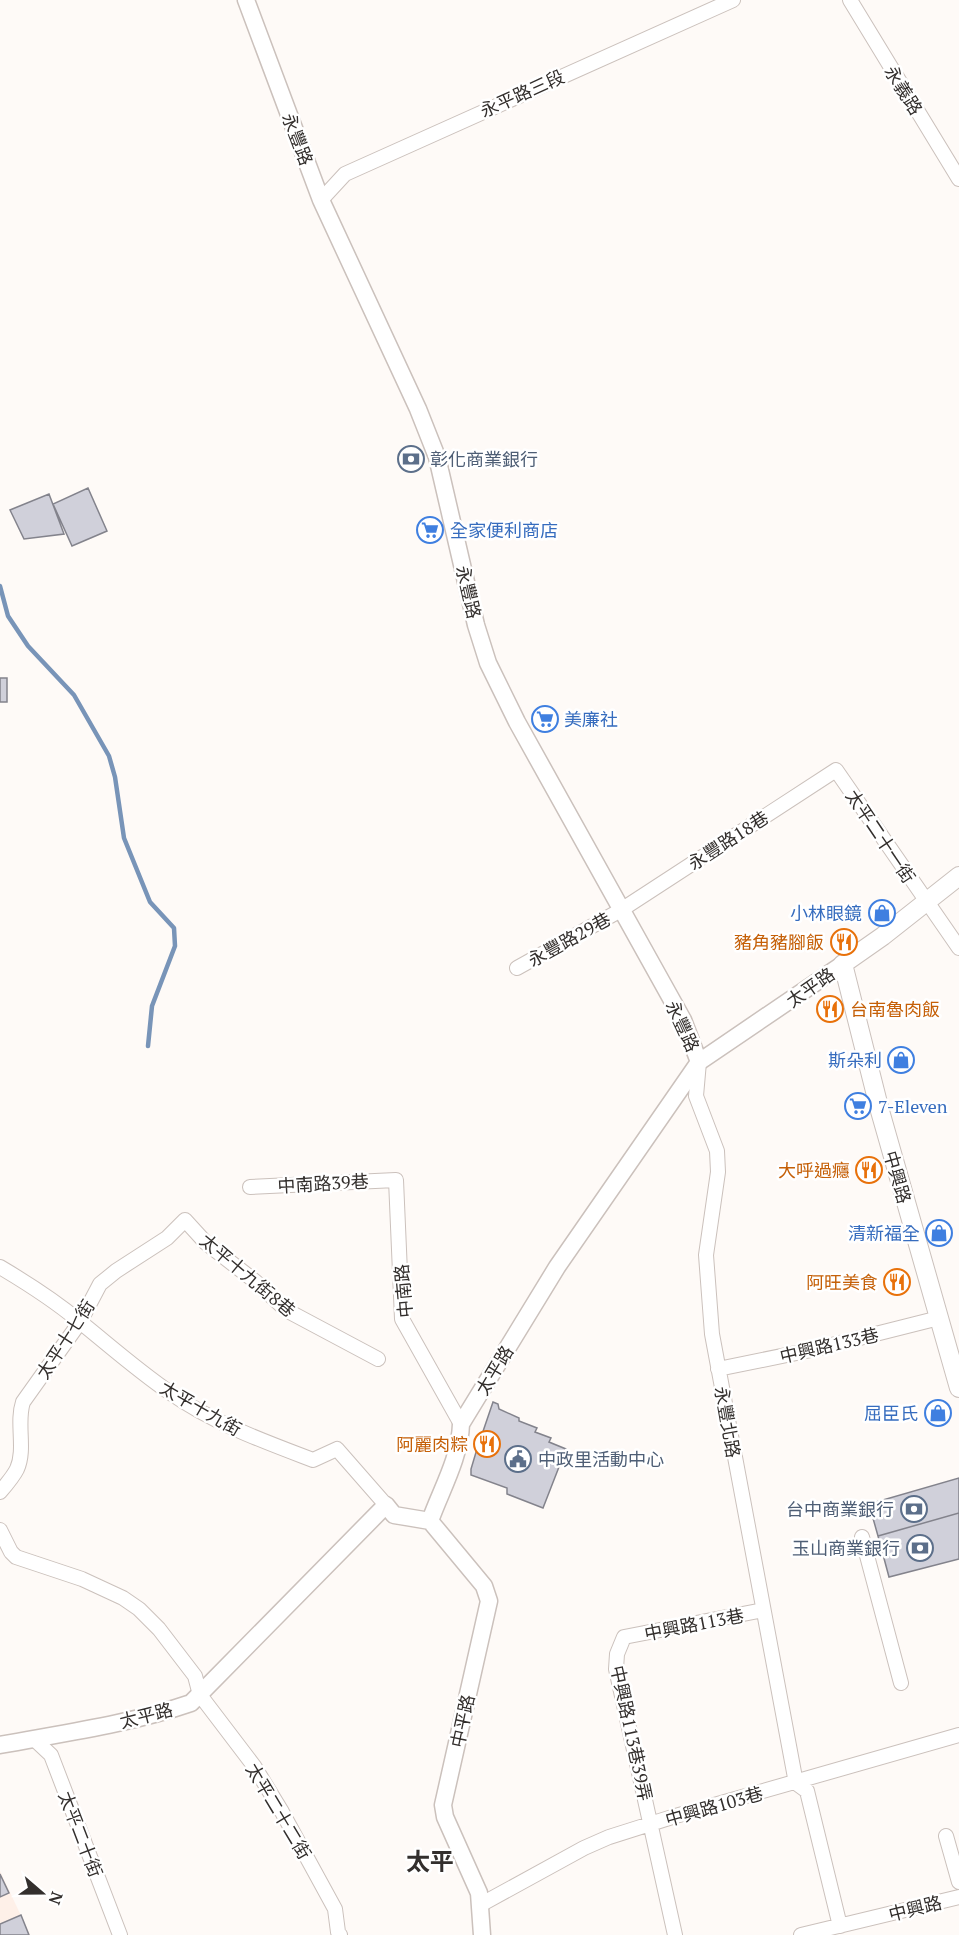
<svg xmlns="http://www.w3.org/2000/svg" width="959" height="1935" viewBox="0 0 959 1935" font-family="'PT Serif','Noto Sans TC',serif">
<rect width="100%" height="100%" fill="#fefaf7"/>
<path fill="#fef0e8" d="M0,1871L30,1935H0Z"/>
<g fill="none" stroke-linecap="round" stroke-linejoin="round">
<path stroke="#7894b8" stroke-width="4.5" d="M0,586L8,616L28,646L74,695L109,756L115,777L124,838L150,902L174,928L175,946L152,1006L148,1046"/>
</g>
<path fill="#d0d0da" stroke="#83838c" stroke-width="1.5" d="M88,488L107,531L72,546L53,504Z
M49,494L64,534L24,539L10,510Z
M0,678H7V702H0Z
M493,1402L498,1404L499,1409L519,1418V1421L537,1428L535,1432L551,1438L549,1442L566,1449L543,1508L507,1494V1488L471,1475V1469L477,1449Z
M959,1478V1513L878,1536L869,1504Z
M959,1513V1559L889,1577L878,1536Z
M0,1874L9,1893L0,1897Z
M21,1915L29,1935H0V1924Z"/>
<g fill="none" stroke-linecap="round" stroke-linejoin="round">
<defs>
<path id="minor" d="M850,0L959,179
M321,200L345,174L733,0
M517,968L621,910L836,770L959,948
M699,1062L696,1096L717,1151L718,1172L706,1255L712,1334L796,1783L807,1791L840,1926
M250,1187L396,1180L402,1319L461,1424
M0,1267C27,1283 55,1301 79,1321C109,1345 137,1370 169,1392C213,1423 263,1441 313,1460L337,1449L386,1505
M718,1369L816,1349L939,1318
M0,1492C6,1485 13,1477 17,1469C26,1449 16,1423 23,1402L80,1322L100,1284L116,1271L167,1238L185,1220L206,1243L256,1282L286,1310L378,1359
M0,1530L11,1552L16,1557L82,1579L123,1598L139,1609L159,1629L195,1676L200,1695L254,1766L282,1812L335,1909L338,1932L340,1935
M862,1537L901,1683
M34,1739L51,1755L120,1935
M946,1836L959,1882
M480,1905L584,1848L609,1837L672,1817L959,1735
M675,1935L616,1669L617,1654L624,1637L763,1610
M801,1935L959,1897"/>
<path id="tertiary" d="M246,0L321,200L418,409L437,457L476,625L488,663L517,722L683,1020L699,1062
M430,1521C441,1490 460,1458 461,1424L557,1267L699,1062L843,964
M430,1521L484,1586L489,1601L443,1805L445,1817L479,1893L482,1935
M0,1745C64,1733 130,1724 191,1703L386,1505L394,1515L430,1521"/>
<path id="secondary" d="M959,876L883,936L843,964L880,1111L959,1388"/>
</defs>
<use href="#minor" stroke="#cbc1bc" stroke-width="16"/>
<use href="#tertiary" stroke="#cbc1bc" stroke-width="19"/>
<use href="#secondary" stroke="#cbc1bc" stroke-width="20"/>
<use href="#minor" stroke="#fff" stroke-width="14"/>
<use href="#tertiary" stroke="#fff" stroke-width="16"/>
<use href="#secondary" stroke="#fff" stroke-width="18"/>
</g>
<defs>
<symbol id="bank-ring" viewBox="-11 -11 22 22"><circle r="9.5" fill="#fff" stroke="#5c6f8a" stroke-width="1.5"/><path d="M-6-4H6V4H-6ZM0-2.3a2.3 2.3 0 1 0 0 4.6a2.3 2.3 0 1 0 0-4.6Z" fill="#5c6f8a"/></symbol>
<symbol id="supermarket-ring" viewBox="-11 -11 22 22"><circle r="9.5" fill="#fff" stroke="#3f7fe0" stroke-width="1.5"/><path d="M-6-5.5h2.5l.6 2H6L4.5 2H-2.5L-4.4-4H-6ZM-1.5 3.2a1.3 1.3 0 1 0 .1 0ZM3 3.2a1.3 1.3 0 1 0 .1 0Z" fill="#3f7fe0"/></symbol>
<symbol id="shop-ring" viewBox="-11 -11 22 22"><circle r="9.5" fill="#fff" stroke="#3f7fe0" stroke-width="1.5"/><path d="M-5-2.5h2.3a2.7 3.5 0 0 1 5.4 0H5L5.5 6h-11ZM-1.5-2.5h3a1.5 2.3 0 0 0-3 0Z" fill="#3f7fe0"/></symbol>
<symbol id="restaurant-ring" viewBox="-11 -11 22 22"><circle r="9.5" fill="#fff" stroke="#e8710a" stroke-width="1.5"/><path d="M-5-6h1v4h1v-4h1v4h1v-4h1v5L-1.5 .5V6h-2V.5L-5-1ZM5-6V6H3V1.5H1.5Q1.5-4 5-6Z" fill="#e8710a"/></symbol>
<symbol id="civic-ring" viewBox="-11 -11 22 22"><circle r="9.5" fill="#fff" stroke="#5c6f8a" stroke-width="1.5"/><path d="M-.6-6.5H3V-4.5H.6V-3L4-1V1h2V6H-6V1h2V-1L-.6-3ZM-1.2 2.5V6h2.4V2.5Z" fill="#5c6f8a"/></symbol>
</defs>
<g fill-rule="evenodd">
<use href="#bank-ring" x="396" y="444" width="30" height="30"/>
<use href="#supermarket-ring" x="415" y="515" width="30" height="30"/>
<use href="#supermarket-ring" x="530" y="704" width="30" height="30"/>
<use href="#shop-ring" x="867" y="898" width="30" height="30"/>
<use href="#restaurant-ring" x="829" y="927" width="30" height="30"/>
<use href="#restaurant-ring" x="815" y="994" width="30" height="30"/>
<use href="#shop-ring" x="886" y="1045" width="30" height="30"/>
<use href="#supermarket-ring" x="843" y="1091" width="30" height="30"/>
<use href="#restaurant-ring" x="854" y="1155" width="30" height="30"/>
<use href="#shop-ring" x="924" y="1218" width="30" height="30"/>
<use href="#restaurant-ring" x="882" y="1267" width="30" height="30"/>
<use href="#shop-ring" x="923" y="1398" width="30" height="30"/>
<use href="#restaurant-ring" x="472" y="1429" width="30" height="30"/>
<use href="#civic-ring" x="503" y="1444" width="30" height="30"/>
<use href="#bank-ring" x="899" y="1494" width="30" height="30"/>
<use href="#bank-ring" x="905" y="1533" width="30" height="30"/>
</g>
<g text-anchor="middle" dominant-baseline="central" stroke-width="5" stroke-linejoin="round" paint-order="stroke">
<g font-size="18" fill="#332f2d" stroke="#fff">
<text transform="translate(904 90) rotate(58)">永義路</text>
<text transform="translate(522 93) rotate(-24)">永平路三段</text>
<text transform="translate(298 139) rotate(69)">永豐路</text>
<text transform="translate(469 592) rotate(77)">永豐路</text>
<text transform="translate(881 836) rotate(56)">太平二十一街</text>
<text transform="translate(728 840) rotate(-33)">永豐路18巷</text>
<text transform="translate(569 939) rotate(-29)">永豐路29巷</text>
<text transform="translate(810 987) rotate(-35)">太平路</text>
<text transform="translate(683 1026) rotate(65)">永豐路</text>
<text transform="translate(898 1177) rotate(74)">中興路</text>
<text transform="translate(323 1183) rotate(-3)">中南路39巷</text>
<text transform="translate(248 1275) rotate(40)">太平十九街8巷</text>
<text transform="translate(403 1291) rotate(-95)">中南路</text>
<text transform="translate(65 1339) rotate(-57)">太平十七街</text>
<text transform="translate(829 1345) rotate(-13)">中興路133巷</text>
<text transform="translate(494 1370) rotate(-59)">太平路</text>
<text transform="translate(201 1408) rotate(30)">太平十九街</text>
<text transform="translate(728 1422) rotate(80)">永豐北路</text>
<text transform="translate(694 1624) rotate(-11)">中興路113巷</text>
<text transform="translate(146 1715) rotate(-14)">太平路</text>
<text transform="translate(462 1721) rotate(-78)">中平路</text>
<text transform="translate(632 1733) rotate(78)">中興路113巷39弄</text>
<text transform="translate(714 1806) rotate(-16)">中興路103巷</text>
<text transform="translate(279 1811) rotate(59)">太平二十二街</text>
<text transform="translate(81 1834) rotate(69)">太平二十街</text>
<text transform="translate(915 1908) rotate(-14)">中興路</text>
</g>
<g font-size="18" fill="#4e5e75" stroke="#fff" text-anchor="start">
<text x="430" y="459">彰化商業銀行</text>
<text x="538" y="1459">中政里活動中心</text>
<text x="894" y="1509" text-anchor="end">台中商業銀行</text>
<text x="900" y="1548" text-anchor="end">玉山商業銀行</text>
</g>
<g font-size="18" fill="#366cbe" stroke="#fff" text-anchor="end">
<text x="450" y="530" text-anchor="start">全家便利商店</text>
<text x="564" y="719" text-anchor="start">美廉社</text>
<text x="862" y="913">小林眼鏡</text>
<text x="882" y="1060">斯朵利</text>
<text x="878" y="1106" text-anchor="start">7-Eleven</text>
<text x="920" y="1233">清新福全</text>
<text x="918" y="1413">屈臣氏</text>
</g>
<g font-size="18" fill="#c56008" stroke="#fff" text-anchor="end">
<text x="824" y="942">豬角豬腳飯</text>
<text x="850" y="1009" text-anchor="start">台南魯肉飯</text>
<text x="850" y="1170">大呼過癮</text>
<text x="878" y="1282">阿旺美食</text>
<text x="468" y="1444">阿麗肉粽</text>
</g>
<g font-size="24" font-weight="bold" fill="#332f2d" stroke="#fff">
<text x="430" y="1861">太平</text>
</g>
</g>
<g transform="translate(42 1893) rotate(110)" stroke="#ffffff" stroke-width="4.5" paint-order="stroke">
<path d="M0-4.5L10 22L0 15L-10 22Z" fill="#332f2d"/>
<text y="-9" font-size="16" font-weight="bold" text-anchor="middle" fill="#332f2d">N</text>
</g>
</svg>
